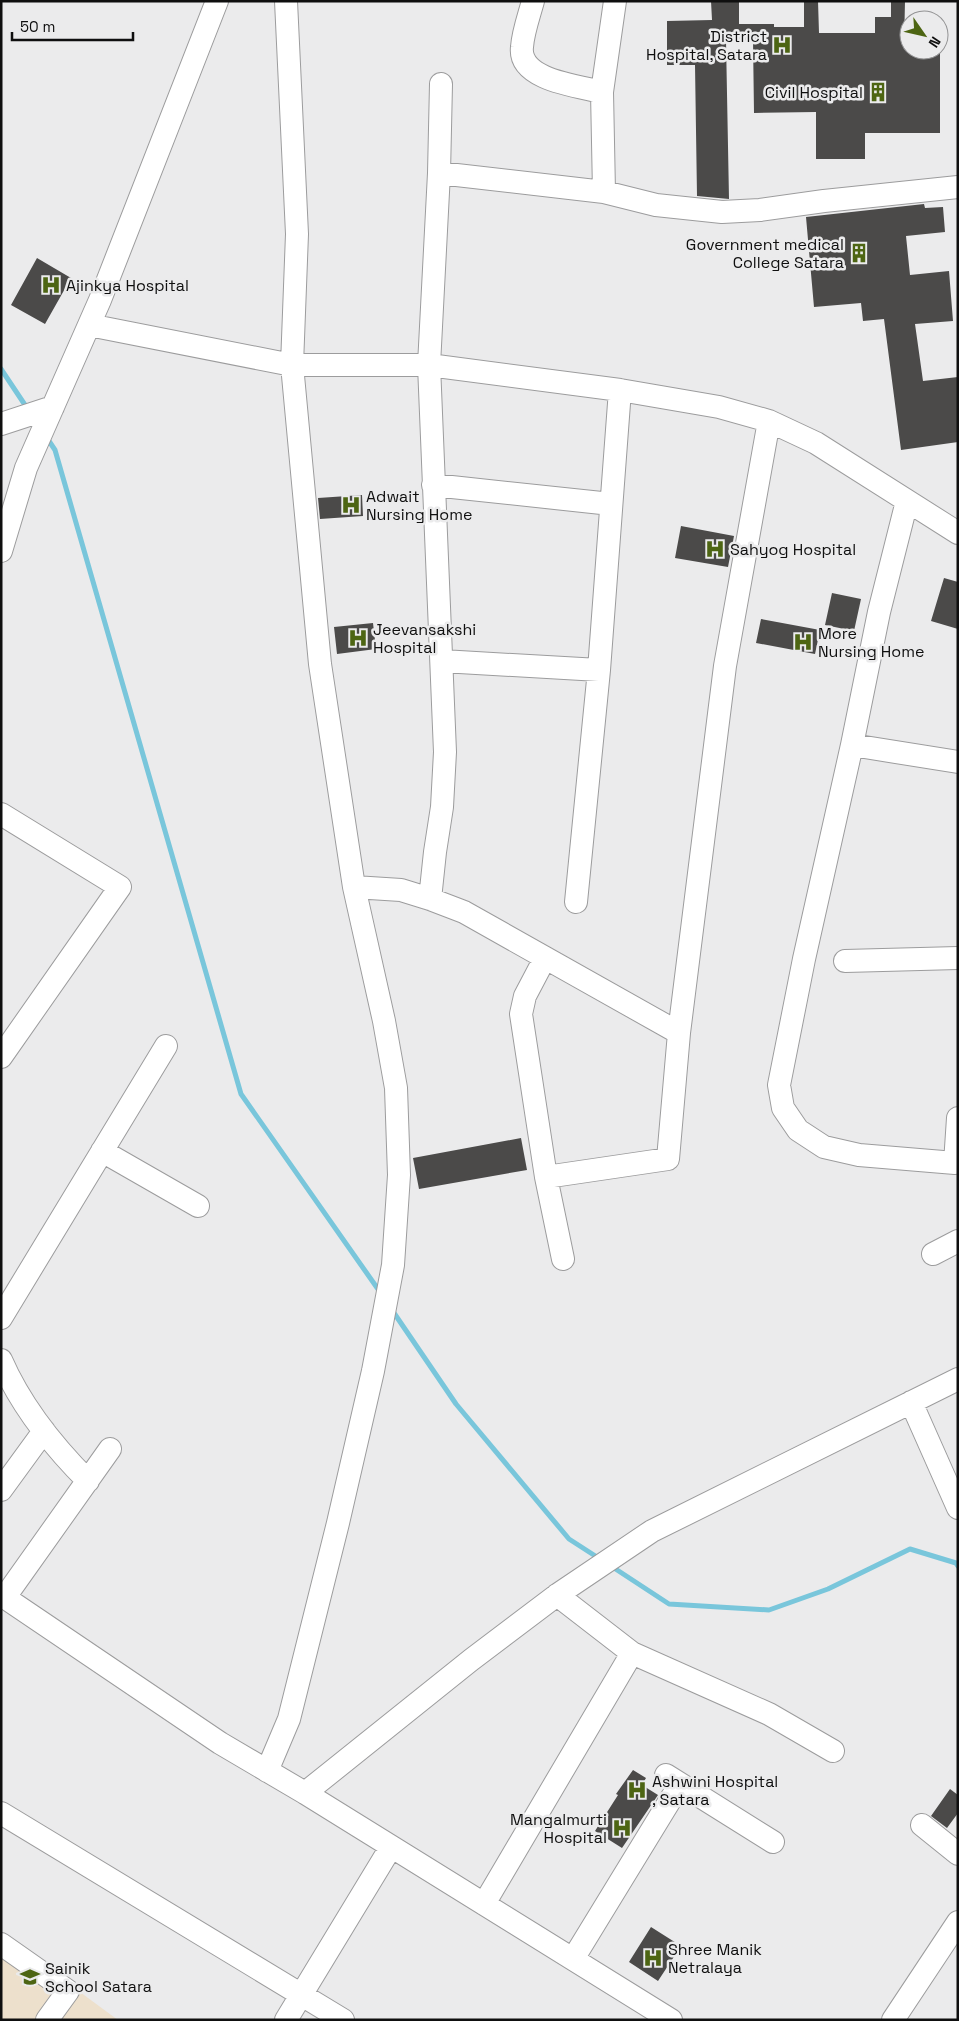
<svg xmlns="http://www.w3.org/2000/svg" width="959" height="2021" viewBox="0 0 959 2021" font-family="'Space Grotesk',sans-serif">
<rect width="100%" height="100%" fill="#ebebec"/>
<path fill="#ede0cc" d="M1,1934L118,2020H1Z"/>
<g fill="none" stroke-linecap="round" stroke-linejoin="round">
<path stroke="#79c6db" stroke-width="5" d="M1,369L27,408
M47,438L55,450L241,1094L380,1292
M392,1310L456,1404L569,1539L600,1559
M611,1566L669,1604L769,1610L828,1589L910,1549L956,1563L958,1566"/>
</g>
<path fill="#4b4a49" d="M711,1H739V24H774V27H804V1H818L819,33H875V17H891V1H905L904,46H909V50H940V133H865V159H816V112L754,113L753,40L726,41L729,199L697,196L695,65H667V21L712,20Z
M924,204L925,208L943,207L945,232L906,236L910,275L949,271L953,321L915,324L923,381L958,377V442L901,450L884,319L863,321L861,303L814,307L806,217Z
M37,258L71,278L45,324L11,305Z
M362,495L363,516L320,519L318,498Z
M681,526L734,536L728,567L675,558Z
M944,578L958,582V629L931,621Z
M832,593L861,599L854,631L825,625Z
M761,619L820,630L815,654L756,643Z
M373,623L376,649L337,654L334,627Z
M521,1138L527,1170L419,1189L413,1158Z
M633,1770L646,1778L642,1785L658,1795L622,1848L595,1831L618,1795L616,1794Z
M950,1789L958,1795V1813L947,1828L931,1816Z
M651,1927L681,1946L658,1981L629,1962Z"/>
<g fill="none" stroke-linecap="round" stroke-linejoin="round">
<defs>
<path id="minor" d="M533,1C529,16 523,32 522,47C518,80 578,86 602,92
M439,173L604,192L656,205L722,212L760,210L824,201L958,187
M604,192L602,92L615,1
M89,325L292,365L297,234L286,1
M1,424L53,407
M433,485L611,504
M907,501L879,612L852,745L804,959L779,1085L783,1108L798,1130L824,1147L859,1155L955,1163L958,1118
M1,551L26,468L100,300L217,1
M442,661L599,670
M852,745L958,762
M1,814L120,887L1,1057
M354,887L401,890L430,899L464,912L679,1033L668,1159L546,1177
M430,899L435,852L442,807L445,752L429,365L439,173L441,84
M576,902L599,670L620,390
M545,958L525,996L521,1014L546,1177L563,1259
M845,961L958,958
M679,1033L725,666L769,421
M102,1151L198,1206
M933,1254L958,1241
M1,1318L166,1046
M1,1360C21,1406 52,1445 88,1481
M911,1402L958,1508
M1,1490L44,1431
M1,1595L220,1743L305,1793L671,2020
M5,1597L110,1449
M632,1653L769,1714L833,1751
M267,1771L289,1719L338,1523L373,1371L393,1265L399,1175L396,1088L384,1021L354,887L320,664L292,365H429L620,390L719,407L769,421L816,443L958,533
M666,1775L773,1842
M305,1793L471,1660L557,1595L652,1531L958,1379
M1,1813L343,2020
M922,1825L958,1854
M484,1904L632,1653L557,1595
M1,1944L68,1991L47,2020
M573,1959L680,1784
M286,2020L391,1847
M893,2020L958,1922"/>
</defs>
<use href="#minor" stroke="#9c9c9d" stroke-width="24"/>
<use href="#minor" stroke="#fff" stroke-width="22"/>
</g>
<defs>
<symbol id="hospital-bare" viewBox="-9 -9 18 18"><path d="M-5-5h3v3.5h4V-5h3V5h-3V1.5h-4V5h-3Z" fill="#4d6513" stroke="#ebebec" stroke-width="2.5" paint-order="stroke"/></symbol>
<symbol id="building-bare" viewBox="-9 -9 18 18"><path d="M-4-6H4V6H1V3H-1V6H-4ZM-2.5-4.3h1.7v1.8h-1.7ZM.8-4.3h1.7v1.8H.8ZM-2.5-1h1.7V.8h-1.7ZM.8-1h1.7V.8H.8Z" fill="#4d6513" stroke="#ebebec" stroke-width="2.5" paint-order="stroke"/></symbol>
<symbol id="school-bare" viewBox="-9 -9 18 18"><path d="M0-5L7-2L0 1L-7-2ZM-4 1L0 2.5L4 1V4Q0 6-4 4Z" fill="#4d6513" stroke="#ebebec" stroke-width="2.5" paint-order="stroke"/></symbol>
</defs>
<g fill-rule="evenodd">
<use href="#hospital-bare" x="768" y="31" width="28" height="28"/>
<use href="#building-bare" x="864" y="78" width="28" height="28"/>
<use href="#building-bare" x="845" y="239" width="28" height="28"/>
<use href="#hospital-bare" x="37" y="271" width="28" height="28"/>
<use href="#hospital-bare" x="337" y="491" width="28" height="28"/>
<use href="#hospital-bare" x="701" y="535" width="28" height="28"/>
<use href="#hospital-bare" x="344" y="624" width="28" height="28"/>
<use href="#hospital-bare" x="789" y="628" width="28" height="28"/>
<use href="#hospital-bare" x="623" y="1776" width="28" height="28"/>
<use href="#hospital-bare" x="608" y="1814" width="28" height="28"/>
<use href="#hospital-bare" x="639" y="1944" width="28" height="28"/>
<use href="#school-bare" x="16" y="1963" width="28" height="28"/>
</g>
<g text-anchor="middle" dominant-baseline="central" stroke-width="5" stroke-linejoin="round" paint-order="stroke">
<g font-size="16" fill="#0f0f0f" stroke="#ebebec" text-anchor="start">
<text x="767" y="36" text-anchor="end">District<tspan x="767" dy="18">Hospital, Satara</tspan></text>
<text x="863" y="92" text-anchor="end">Civil Hospital</text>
<text x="844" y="244" text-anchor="end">Government medical<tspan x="844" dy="18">College Satara</tspan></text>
<text x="66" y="285">Ajinkya Hospital</text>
<text x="366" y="496">Adwait<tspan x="366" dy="18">Nursing Home</tspan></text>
<text x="730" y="549">Sahyog Hospital</text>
<text x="373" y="629">Jeevansakshi<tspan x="373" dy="18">Hospital</tspan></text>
<text x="818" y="633">More<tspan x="818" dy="18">Nursing Home</tspan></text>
<text x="652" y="1781">Ashwini Hospital<tspan x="652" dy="18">, Satara</tspan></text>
<text x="607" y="1819" text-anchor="end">Mangalmurti<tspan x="607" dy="18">Hospital</tspan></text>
<text x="668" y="1949">Shree Manik<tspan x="668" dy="18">Netralaya</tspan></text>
<text x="45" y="1968">Sainik<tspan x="45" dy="18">School Satara</tspan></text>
</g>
</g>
<rect width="959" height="2021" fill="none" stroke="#0f0f0f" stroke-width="5"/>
<g transform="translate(924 35) rotate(124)"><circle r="24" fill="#ebebec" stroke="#939394"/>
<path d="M0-4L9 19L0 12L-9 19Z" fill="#4d6513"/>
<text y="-8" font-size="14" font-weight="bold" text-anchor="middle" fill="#0f0f0f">N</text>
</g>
<path d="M12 32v8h121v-8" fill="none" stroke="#0f0f0f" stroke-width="2.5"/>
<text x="20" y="32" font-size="15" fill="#0f0f0f" stroke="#ebebec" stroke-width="4" paint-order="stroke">50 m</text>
</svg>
